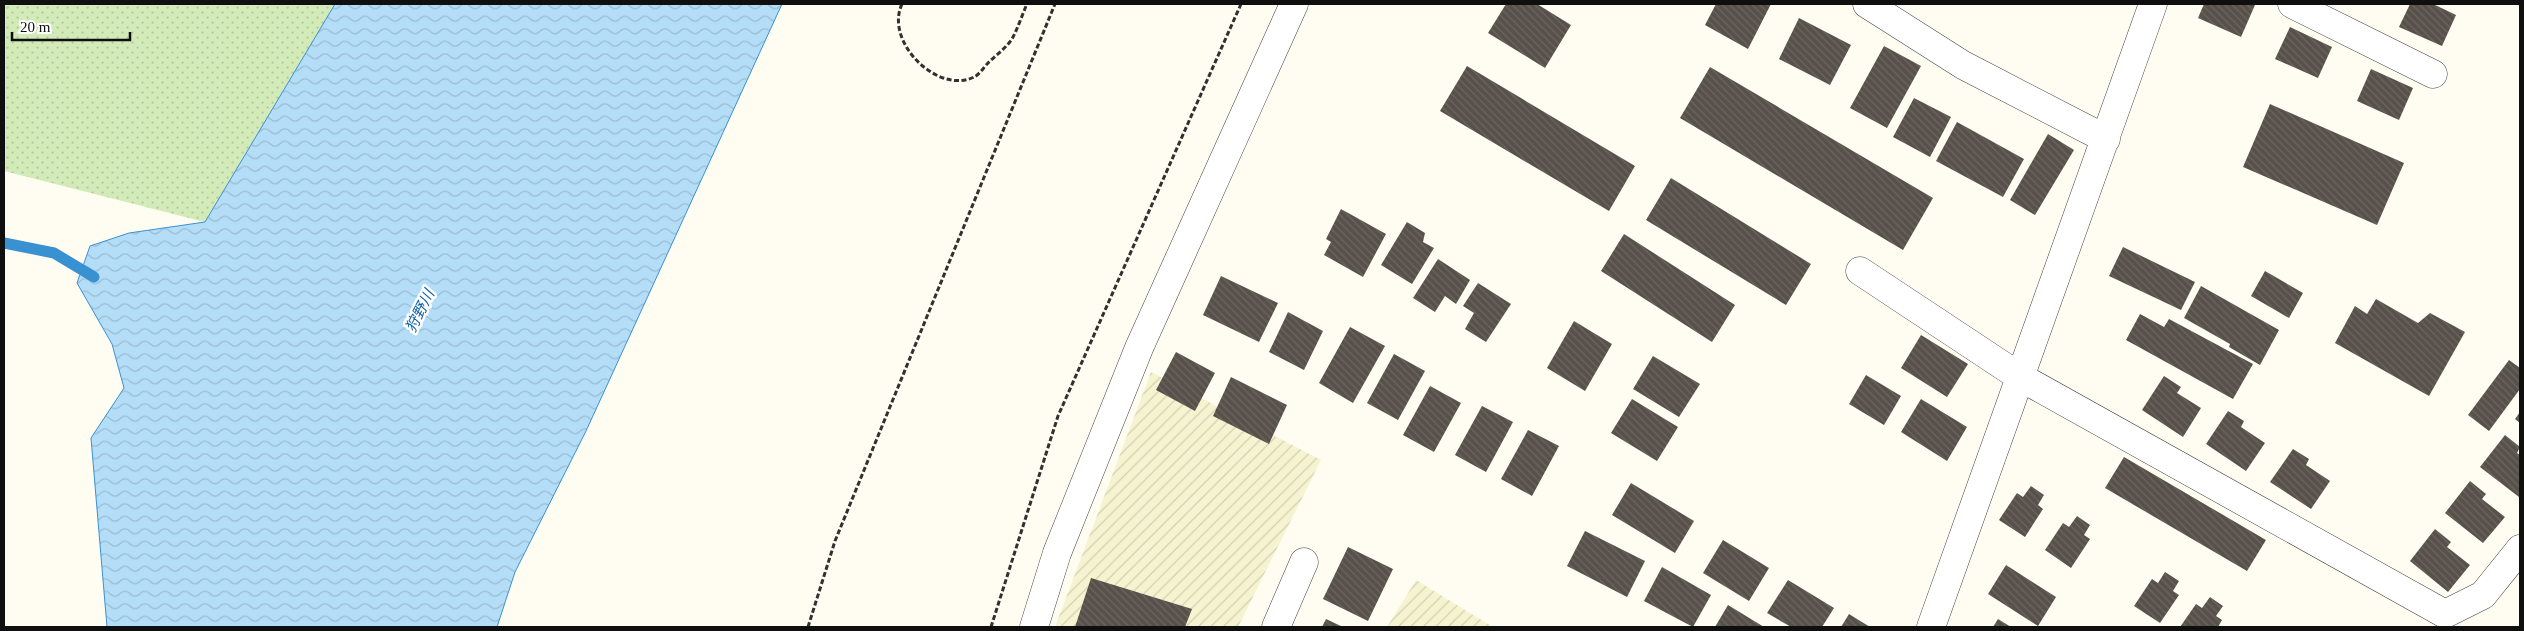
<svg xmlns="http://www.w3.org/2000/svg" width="2524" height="631" viewBox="0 0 2524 631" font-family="'Times New Roman','Noto Sans JP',serif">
<defs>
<pattern id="farmland-furrows" width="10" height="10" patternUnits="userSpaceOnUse" patternTransform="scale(1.25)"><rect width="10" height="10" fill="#f6f4d0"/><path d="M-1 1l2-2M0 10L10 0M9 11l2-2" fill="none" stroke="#d2d0b1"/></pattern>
<pattern id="grass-dots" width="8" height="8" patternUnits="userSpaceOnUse" patternTransform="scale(1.25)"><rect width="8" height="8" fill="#d2ebb9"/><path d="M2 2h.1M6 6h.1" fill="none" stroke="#b3c89e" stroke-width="1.8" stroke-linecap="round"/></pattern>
<pattern id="water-waves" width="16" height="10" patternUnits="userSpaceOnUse" patternTransform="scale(1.25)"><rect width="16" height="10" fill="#b4ddf8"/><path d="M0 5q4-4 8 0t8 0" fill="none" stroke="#9abcd3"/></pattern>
<pattern id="building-back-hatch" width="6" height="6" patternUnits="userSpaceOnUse" patternTransform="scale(1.25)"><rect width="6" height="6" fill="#58514b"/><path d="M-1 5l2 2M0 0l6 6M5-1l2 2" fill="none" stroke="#6b6561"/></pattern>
</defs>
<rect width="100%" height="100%" fill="#fffdf1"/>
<path fill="url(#farmland-furrows)" d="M1151,372L1321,460L1238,627H1055Z
M1416,580L1493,627H1387Z"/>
<path fill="url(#grass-dots)" d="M4,4H335L205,222L4,171Z"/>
<path fill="url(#water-waves)" stroke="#3991d2" d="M335,4H782L586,431L515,572L497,627H107L91,438L124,388L112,344L77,283L90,246L129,233L205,222Z"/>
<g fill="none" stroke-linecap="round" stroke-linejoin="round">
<path stroke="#3991d2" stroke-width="11" d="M4,243L54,253L94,277"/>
</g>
<path fill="url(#building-back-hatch)" d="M1506,4H1537L1571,25L1545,68L1488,33Z
M1716,4H1771L1748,49L1705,25Z
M2204,4H2251L2255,5L2241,37L2198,18Z
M2410,4H2433L2456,15L2442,46L2399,27Z
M1799,18L1851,45L1830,85L1779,59Z
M2290,27L2332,47L2318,78L2275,59Z
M1884,46L1921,66L1887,128L1850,108Z
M1467,66L1635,166L1609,211L1440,111Z
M1710,67L1933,198L1903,250L1680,118Z
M2371,69L2413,88L2399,120L2357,101Z
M1914,98L1951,117L1930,157L1893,137Z
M2270,104L2404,163L2377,225L2243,167Z
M1957,122L2024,159L2003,197L1936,161Z
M2048,134L2074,150L2035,215L2010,200Z
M1671,178L1811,264L1786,305L1646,220Z
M1341,209L1386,234L1363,277L1324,255L1331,242L1326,239Z
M1407,222L1425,233L1423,242L1434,248L1412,284L1381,265Z
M1624,234L1735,305L1712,342L1601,271Z
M2123,247L2195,282L2181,310L2109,276Z
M1438,259L1470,280L1456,304L1445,296L1435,312L1413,298Z
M2265,271L2303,293L2289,318L2251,296Z
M1221,276L1278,303L1259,342L1203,315Z
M1478,283L1511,304L1486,342L1465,329L1474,313L1463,306Z
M2201,286L2279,330L2260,365L2229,347L2230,344L2184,318Z
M2376,299L2418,323L2430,313L2465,332L2429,396L2335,343L2355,306L2367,314Z
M1288,312L1323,331L1304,370L1269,352Z
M2140,314L2164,327L2169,319L2253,364L2233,399L2126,340Z
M1574,321L1612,344L1585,391L1547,368Z
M1350,327L1385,346L1353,403L1319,383Z
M1921,335L1968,364L1947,397L1901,368Z
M1176,352L1215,373L1195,411L1156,390Z
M1394,354L1425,371L1398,420L1367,403Z
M1653,356L1700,384L1679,417L1633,389Z
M2509,360L2520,368V389L2489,431L2468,415Z
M1866,375L1901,396L1884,425L1849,404Z
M2164,376L2181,387L2177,393L2201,408L2183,437L2142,410Z
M1231,377L1287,405L1269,444L1213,416Z
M1430,386L1461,403L1434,452L1403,435Z
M1632,399L1678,427L1657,461L1611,433Z
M1921,399L1967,427L1947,461L1901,432Z
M1482,406L1513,422L1486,472L1455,455Z
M2228,411L2244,421L2241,427L2265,443L2246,471L2206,444Z
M2520,412V423L2515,419Z
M1528,430L1559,446L1532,496L1501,479Z
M2505,435L2520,447L2517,453L2520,455L2519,497L2480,467Z
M2293,449L2309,459L2306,465L2330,481L2311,509L2270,482Z
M2124,457L2266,540L2247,571L2105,488Z
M2470,481L2486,494L2482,499L2505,517L2483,543L2445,513Z
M1631,483L1694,521L1675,553L1612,515Z
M2031,486L2044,495L2038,505L2043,509L2025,537L1999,520L2017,493L2023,497Z
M2077,516L2090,525L2084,535L2090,539L2071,568L2045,550L2063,523L2069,527Z
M2435,529L2451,542L2447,547L2470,565L2448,592L2410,561Z
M1585,531L1645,561L1627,597L1567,566Z
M1723,540L1769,568L1749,601L1703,573Z
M1348,547L1393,569L1368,621L1323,599Z
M2006,565L2056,597L2038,626L1988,594Z
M1662,567L1711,595L1693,627L1644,601Z
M2165,572L2179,581L2173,591L2179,595L2160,623L2134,606L2152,579L2158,583Z
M1091,578L1192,609L1185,627H1075Z
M1788,580L1834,608L1822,627H1791L1767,613Z
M2210,597L2223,606L2216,616L2222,620L2218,627H2180L2196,604L2202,608Z
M1728,605L1764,627H1715Z
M1849,614L1870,627H1841Z
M1326,619L1343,627H1322Z
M1998,619L2011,627H1993Z"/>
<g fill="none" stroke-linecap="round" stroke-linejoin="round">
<defs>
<path id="minor" d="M1867,4L1963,65L2106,139
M2292,4L2433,74
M1860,271L2020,377L2445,614L2483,595L2520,549
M1034,627L1057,553L1139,348L1294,4
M1276,627L1304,562
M1931,627L2153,4"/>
</defs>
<use href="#minor" stroke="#424242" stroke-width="29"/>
<path stroke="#313131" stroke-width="3" stroke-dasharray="5 2.5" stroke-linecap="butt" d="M902,4C884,42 938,95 974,77C979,75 984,67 988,63C995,56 1006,48 1012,39C1018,28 1022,15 1027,4
M808,627L835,541L1055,4
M991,627L1058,416L1241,4"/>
<use href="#minor" stroke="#fff" stroke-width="28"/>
</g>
<g text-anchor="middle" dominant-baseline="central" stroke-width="5" stroke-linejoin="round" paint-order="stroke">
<g font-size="15" font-style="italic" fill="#1362a6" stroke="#fff">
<text transform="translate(420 311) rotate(-63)">狩野川</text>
</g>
</g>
<rect width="2524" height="631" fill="none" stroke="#0f0f0f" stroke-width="10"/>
<path d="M12 32v8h118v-8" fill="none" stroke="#0f0f0f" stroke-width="2.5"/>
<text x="20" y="32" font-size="15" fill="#0f0f0f" stroke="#ffffff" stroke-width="4" paint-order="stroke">20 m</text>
</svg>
